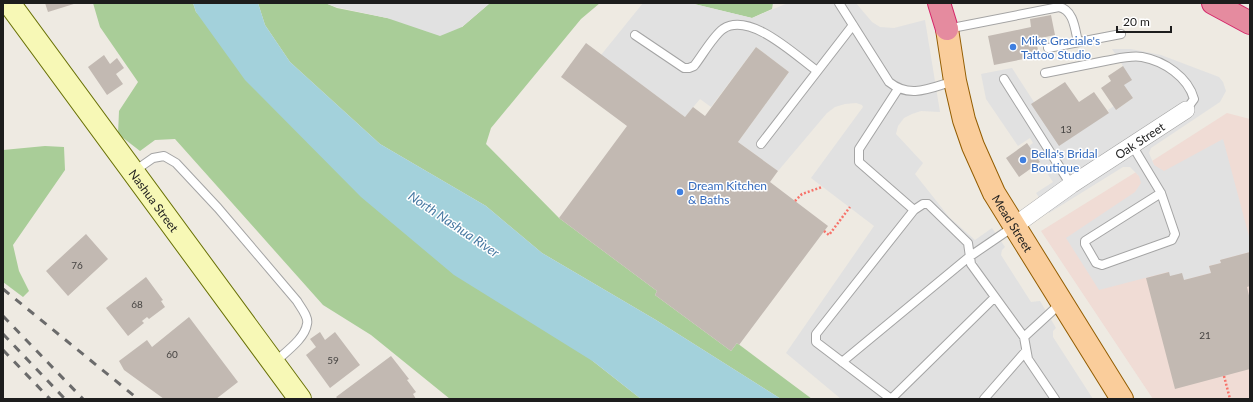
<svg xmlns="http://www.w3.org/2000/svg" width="1253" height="402" viewBox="0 0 1253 402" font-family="Lato,sans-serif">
<rect width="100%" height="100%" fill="#eeeae2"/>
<path fill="#f0dcd5" d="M1227,113L1250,119V399H1153L1041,231L1136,172L1138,175L1154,165L1152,161Z"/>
<path fill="#a9cd98" d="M93,3H193L196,12L594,362L641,399H450L371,335L323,305L175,139L155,140L140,151L118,134L119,111L138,82L100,27Z
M258,3H325L337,8L387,18L462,27L490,3H600L581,19L491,128L486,144L559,218L657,291L655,295L731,351L737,343L812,399H781L656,320L542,253L486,206L380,144L290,62L265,25Z
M690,3H773L772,9L752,18Z
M45,146L64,147L65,170L13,245L19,271L29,291L23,297L3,282V150Z"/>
<path fill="#e1e1e1" d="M325,3H490L462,27L440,36L387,18L336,7Z
M643,3H690L752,18L788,3H856L872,22L880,27L894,28L925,20L940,112L921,111L912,114L904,118L898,126L896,134L923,163L915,174L949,217L975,240L992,228L1005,247L1002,250L1001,255L1031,302L1040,301L1056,328L1053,331V337L1093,399H998L996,397L994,399H841L786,353L874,226L811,178L863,107L862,105L856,103L845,104L835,107L827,113L778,171L738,142L789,72L756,47L711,107L700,99L685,117L601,55Z
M1112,49H1131L1161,55L1219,77L1223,82L1226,91L1220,102L1151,148L1149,153L1154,165L1164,171L1223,139L1250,240V252L1220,260L1221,263L1209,266L1211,273L1184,280L1170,276L1168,272L1099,290L1066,238L1135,192L1141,183L1139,176L1130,167H1123L1049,213L1036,193L1053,182L1029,146L1033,143L1030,138L1018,146L986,99L981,74L1012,68L1034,102L1109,113L1108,110L1114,106L1116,110L1133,98L1124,85L1123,66Z"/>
<path fill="#a3d1db" d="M193,3H258L265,25L290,62L380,144L486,206L542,253L656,320L781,399H641L594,362L454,275L361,197L245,80L196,12Z"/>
<path fill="#c2b9b2" d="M45,3H77L48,12Z
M1051,15L1055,35L1036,39L1039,56L994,65L988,36L1031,27L1030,19Z
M586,43L685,117L693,107L705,116L756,47L789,72L738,142L778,171L770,182L828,226L739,345L737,343L731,351L655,295L657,291L559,218L627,126L561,77Z
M104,55L110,64L117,58L124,68L116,74L123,84L107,95L88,67Z
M1123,66L1132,80L1124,85L1133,98L1116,110L1101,88L1111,81L1108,76Z
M1065,82L1079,102L1094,92L1109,113L1059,146L1031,104Z
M1027,143L1040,162L1019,177L1006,158Z
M86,234L108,259L68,296L46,271Z
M1250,252V286L1247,287L1250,300V369L1175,389L1146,278L1169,272L1170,276L1182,273L1184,280L1211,273L1209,266L1221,263L1220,260Z
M146,277L163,300L161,301L165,307L149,319L147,317L142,321L144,323L128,336L106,308Z
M189,317L238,382L216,399H164L124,370L119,361L147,340L152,347Z
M320,332L325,340L335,332L360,365L330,388L306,355L316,347L310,339Z
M391,356L409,379L407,380L416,392L413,394L416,399H338L336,397Z"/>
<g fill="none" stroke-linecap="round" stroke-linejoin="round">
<defs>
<path id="service" d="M839,3L889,82C910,99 930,88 954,81
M947,29L1059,7C1074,10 1075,30 1078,42
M635,35L684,68H689L694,66C702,56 713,36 723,29C750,11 796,56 817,71
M1048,48L1121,34
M1045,73C1065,69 1085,65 1105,61C1117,59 1130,55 1142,57C1164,61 1188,77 1194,99L1186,110
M1004,79L1071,185
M898,89L859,149V162L914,210
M761,144L853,25
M1132,145L1161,193L1175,234L1172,240L1102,265L1096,263L1085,244V241L1161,193
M133,172L153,158L164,156L176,163L218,208L297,301C301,308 309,317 307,324C305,339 284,353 274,363
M1024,337L1061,303
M842,362L969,257L1013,227
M891,399L816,342V334L914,210L923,204H928L968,243L971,264L1024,337L1028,359L1055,399
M891,399L995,297
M984,399L1026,351"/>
<g id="minor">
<path id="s1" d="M1014,226L1071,185L1186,110"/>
</g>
<g id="secondary">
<path id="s2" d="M9,3L300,399"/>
</g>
<g id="primary">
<path id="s3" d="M947,29L955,81L964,120L973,146L994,193L1122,399"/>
</g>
<path id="motorway" d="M939,3L947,29
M1213,3L1250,23"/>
</defs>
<use href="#service" stroke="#a4a4a4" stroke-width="10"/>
<use href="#minor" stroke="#a4a4a4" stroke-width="18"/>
<use href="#secondary" stroke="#697106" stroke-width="24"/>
<use href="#primary" stroke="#935d02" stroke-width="24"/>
<use href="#motorway" stroke="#d52669" stroke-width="24"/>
<path stroke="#f7736a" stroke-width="2.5" stroke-dasharray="2 2" stroke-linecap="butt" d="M795,201L802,194L822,187
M824,231L829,235L850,207
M1224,376L1230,399"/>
<use href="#service" stroke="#fff" stroke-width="8"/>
<use href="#minor" stroke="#fff" stroke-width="17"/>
<use href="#secondary" stroke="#f7f8b6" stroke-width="22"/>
<use href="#primary" stroke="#facd9b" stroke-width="22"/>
<use href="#motorway" stroke="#e58b9f" stroke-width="22"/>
<path stroke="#6b6b6b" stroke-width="3" stroke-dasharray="8 8" stroke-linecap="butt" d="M3,289L138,399
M3,316L83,399
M3,334L65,399
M3,350L50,399"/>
</g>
<g fill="#3f7fe0" stroke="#fff" stroke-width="1.5">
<circle cx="1013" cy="47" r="4"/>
<circle cx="1023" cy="160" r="4"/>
<circle cx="680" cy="192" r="4"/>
</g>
<g text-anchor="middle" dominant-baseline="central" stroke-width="3" stroke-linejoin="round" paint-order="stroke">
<g font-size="10" fill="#464442">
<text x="1066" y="129">13</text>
<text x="77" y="265">76</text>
<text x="137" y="304">68</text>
<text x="1205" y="335">21</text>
<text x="172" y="354">60</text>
<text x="333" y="360">59</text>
</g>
<g font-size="12" fill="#366cbe" stroke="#fff" text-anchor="start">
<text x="1021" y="40">Mike Graciale's<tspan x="1021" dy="14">Tattoo Studio</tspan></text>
<text x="1031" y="153">Bella's Bridal<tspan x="1031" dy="14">Boutique</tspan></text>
<text x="688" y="185">Dream Kitchen<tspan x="688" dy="14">&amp; Baths</tspan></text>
</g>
<g font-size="12" fill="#1d1d1d" stroke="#fff">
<text stroke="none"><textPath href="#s1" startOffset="152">Oak Street</textPath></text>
<text stroke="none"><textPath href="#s2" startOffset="245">Nashua Street</textPath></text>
<text stroke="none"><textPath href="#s3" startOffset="207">Mead Street</textPath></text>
</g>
<g font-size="13" font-style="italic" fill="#4879a2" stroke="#fff">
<text transform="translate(454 224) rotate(34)">North Nashua River</text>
</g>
</g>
<rect width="1253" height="402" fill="none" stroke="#1d1d1d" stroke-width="8"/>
<path d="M1117 26v6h54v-6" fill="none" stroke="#1d1d1d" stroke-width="2"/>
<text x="1123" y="26" font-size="12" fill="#1d1d1d" stroke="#ffffff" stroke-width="3" paint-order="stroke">20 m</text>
</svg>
